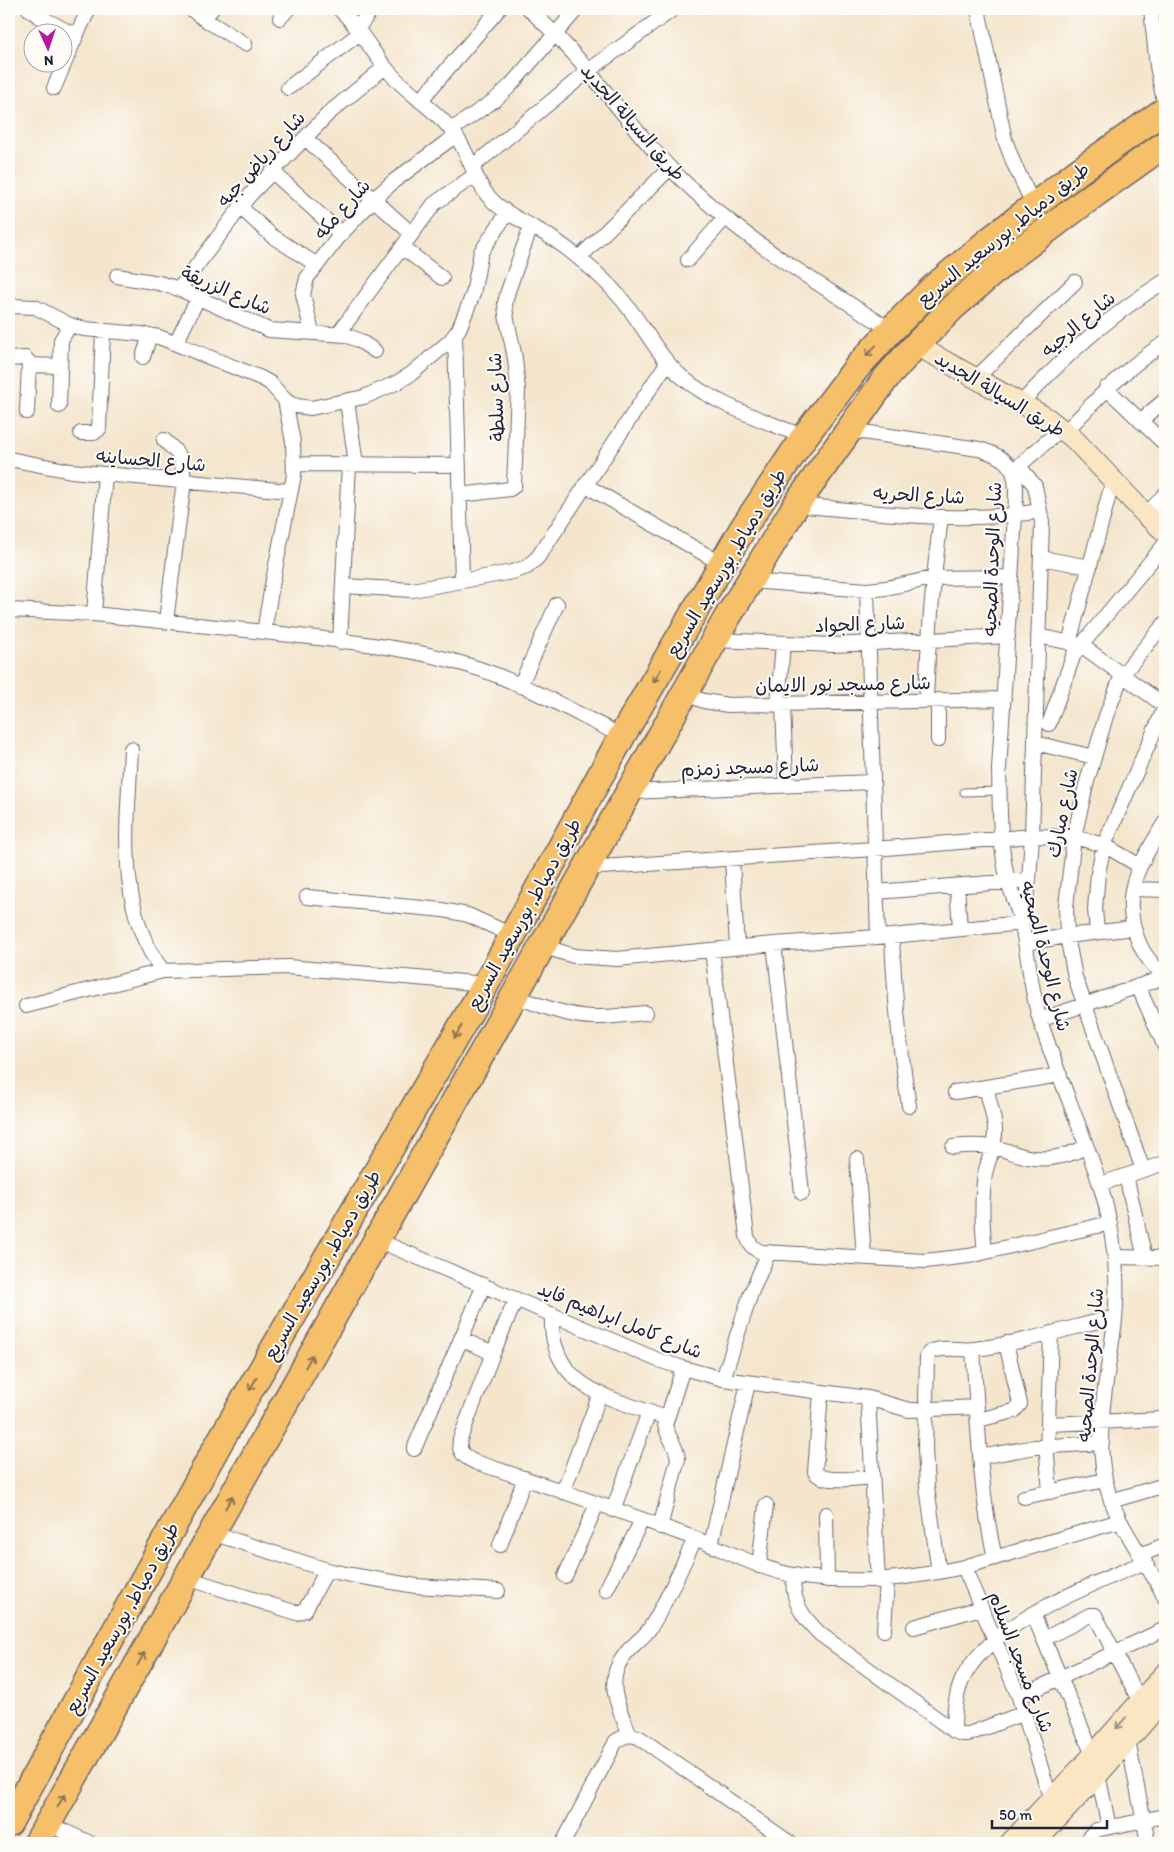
<svg xmlns="http://www.w3.org/2000/svg" width="1174" height="1852" viewBox="0 0 1174 1852" font-family="Itim,'Playpen Sans Arabic',sans-serif">
<rect width="100%" height="100%" fill="#fdfcf7"/>
<filter id="ink" filterUnits="userSpaceOnUse"><feTurbulence type="fractalNoise" baseFrequency=".02" numOctaves="2"/><feDisplacementMap in="SourceGraphic" scale="10" xChannelSelector="R" yChannelSelector="G"/><feConvolveMatrix kernelMatrix="1 2 1 2 8 2 1 2 1" color-interpolation-filters="sRGB"/></filter>
<filter id="wash" filterUnits="userSpaceOnUse"><feTurbulence type="fractalNoise" baseFrequency=".0096" numOctaves="4" result="noise"/><feDisplacementMap in="SourceGraphic" scale="20" xChannelSelector="R" yChannelSelector="G"/><feGaussianBlur stdDeviation="1.12" result="paint"/><feColorMatrix in="noise" values="0 0 0 0 0 0 0 0 0 0 0 0 0 0 0 0 0 1.4 0 .05"/><feComposite in="paint" operator="in"/></filter>
<g filter="url(#wash)">
<rect width="100%" height="100%" fill="#f4e5cc"/>
</g>
<g filter="url(#ink)">
<g fill="none" stroke-linecap="round" stroke-linejoin="round">
<defs>
<path id="lane" d="M964,792L999,791"/>
<path id="street" d="M29,9L37,15L76,36
M191,9L204,19L245,44
M339,9C360,27 372,53 391,74C411,96 439,112 456,136C470,155 473,178 488,196C500,210 515,217 531,226C549,235 566,247 581,260C600,275 617,292 631,311C648,334 661,359 682,377C715,405 764,420 804,437
M529,9C550,29 571,49 589,72C616,104 641,138 670,168C736,235 812,280 891,330
M978,9L1005,140L1014,164L1034,206
M1151,9L1157,66L1165,107
M280,18L288,9
M204,19L212,9
M357,29L372,9
M54,88L76,36L89,9
M288,88L360,33
M420,101L499,9
M451,130L496,99L510,86L577,9
M305,138L412,234
M472,167L588,71L673,9
M273,172L341,234
M240,207L272,236L317,265
M402,247L442,278
M579,258L670,168
M688,260L725,218
M117,276L159,283L179,289L269,330L346,335L360,341L375,351
M179,289L249,196L329,113L385,67
M9,306L35,307L70,325L84,329L141,334L159,337L261,378L270,383L285,400L291,404L297,406L311,408L364,397L396,383L411,374L450,341L459,329L473,294L481,252L507,213
M312,333L303,294L307,278L341,234L374,199L394,181L456,135
M338,334L434,204L475,175
M455,335L462,581
M176,343L198,298
M143,357L150,335
M9,359L25,358L29,362L27,412
M29,365L60,366
M977,377L1075,282
M1106,388L1165,444
M285,400L293,442L294,475L272,585L264,632C331,640 402,645 467,665C521,681 571,711 622,736
M347,401L356,464
M1021,403C1066,355 1110,315 1165,281
M59,406L61,340L70,325
M1140,421L1165,400
M849,430L979,449C1020,460 1017,479 1015,515L999,769C1000,806 999,845 1008,881C1012,895 1018,908 1021,922C1029,955 1030,988 1040,1020C1053,1061 1070,1102 1085,1142C1095,1169 1105,1196 1110,1225C1116,1256 1118,1288 1115,1320C1109,1371 1094,1427 1105,1479C1114,1524 1146,1558 1165,1598
M1065,432C1096,400 1127,366 1165,343
M81,433H94L99,429L103,330
M164,440C182,456 182,457 184,481L166,621
M9,459L71,471L290,491
M295,464L459,465
M1013,471L1061,429
M585,485L722,564
M460,495L510,489L514,486L518,390L515,358L506,315L505,303L508,291L531,226
M796,505C877,512 960,525 1040,511
M1146,515L1165,494
M1041,558L1090,567
M749,581L867,590L886,588L933,578L1011,577
M343,586L412,590L512,572L527,567L538,557L667,363
M867,590L878,937
M9,610L94,614L264,632
M94,614L105,474
M1038,636L1081,645L1165,706
M714,640L833,645L1008,636
M340,642L349,464
M1069,643L1113,480
M520,686L557,604
M684,694L704,701L728,705L1004,699
M926,700C928,639 933,578 941,517
M778,704L783,643
M783,704L786,784
M1049,724L1074,654L1165,544
M938,740V700
M1035,743L1094,757
M131,749C128,823 115,908 163,971L288,967L486,984
M629,792L872,782
M1165,822C1155,839 1143,857 1136,876C1123,910 1136,955 1165,975
M732,859L737,947
M586,868L874,849L1032,836L1074,837L1104,845L1140,866
M957,886L960,929
M1132,889L1165,890
M876,892L1029,880
M307,897L443,910L468,915L512,935
M1097,932L1095,909L1098,873L1104,845L1165,707
M892,936C894,993 900,1049 909,1106
M1025,943L1067,936L1134,928
M774,944L802,1193
M542,946L574,956L617,959L774,944L892,936L1022,923L1029,880L1032,836L1042,522L1035,486L1019,466
M712,950L747,1236C750,1245 753,1249 762,1252L925,1261L969,1256L1110,1223
M1138,986L1165,1047
M514,996C540,1005 565,1016 592,1017C610,1018 629,1014 646,1013
M26,1006L163,971
M1040,1020L1165,977
M955,1092L1060,1075
M953,1147C971,1145 987,1145 1004,1150C1014,1153 1023,1157 1034,1158C1053,1160 1070,1155 1086,1147
M857,1159L864,1257
M1143,1170L1075,977L1067,936L1066,906L1074,837L1086,785L1106,716L1122,675L1165,623
M1126,1176L1145,1258
M1100,1184L1165,1163
M377,1240L658,1360L683,1368L723,1379L868,1398L909,1410L977,1407
M985,1252C982,1226 981,1200 985,1174C988,1159 996,1145 995,1129C994,1115 989,1101 986,1087
M1115,1257L1165,1258
M516,1299L493,1353L460,1439C458,1452 464,1457 475,1462C549,1486 622,1512 694,1538C728,1551 761,1570 798,1576C854,1585 908,1579 964,1567L1120,1521
M552,1314C548,1389 610,1397 666,1418
M461,1339L493,1353
M973,1349C978,1419 979,1489 995,1558
M723,1379L751,1293L769,1252
M821,1392L815,1472C823,1484 858,1478 872,1477
M868,1398L878,1581
M978,1420L1014,1411L1020,1404L1006,1343
M1048,1424L1165,1419
M414,1449L484,1285
M980,1457L1035,1447L1102,1443
M563,1492L600,1394
M1050,1492L1047,1455L1051,1333
M1024,1497L1105,1480
M1111,1501L1165,1485
M613,1510L649,1412
M826,1514L827,1580
M660,1527L678,1459C677,1446 668,1438 665,1425L683,1368
M212,1533L327,1570L351,1575L416,1586L498,1591
M500,1545L525,1478
M711,1545L748,1383
M1140,1555L1165,1545
M759,1566L766,1505
M964,1567L1019,1697L1051,1800
M939,1572L927,1487L925,1449L927,1357L929,1353C940,1345 961,1351 975,1349C1022,1343 1069,1328 1115,1317
M796,1575C793,1580 793,1585 794,1591C797,1610 807,1621 820,1634L954,1731L961,1734H969L1024,1713
M565,1576L597,1504
M187,1578L297,1613L305,1610L327,1570
M606,1590L642,1520
M1033,1614L1093,1755
M914,1627L981,1608
M884,1630L887,1580
M1044,1639L1090,1615H1095L1140,1702
M1019,1697L1165,1629
M954,1731C954,1713 955,1695 963,1678C991,1622 1089,1586 1145,1562
M630,1735C619,1709 604,1681 624,1656C631,1645 643,1639 650,1628C667,1602 681,1567 695,1539
M1128,1741L1148,1843
M1098,1775L1109,1827
M48,1824L90,1843
M563,1843L616,1741C624,1736 631,1733 640,1738L790,1843
M1089,1843V1837L1096,1830L1165,1816"/>
<path id="secondary" d="M916,345L1047,418L1073,438L1146,515L1165,532
M1010,1843L1093,1755L1165,1673
M1035,1843L1098,1775L1165,1698"/>
<path id="highway" d="M9,1823L219,1443L486,984L622,736L743,528L804,437L858,366L891,330L933,288L990,240L1079,171L1165,110
M37,1843L727,618L796,505L886,378L916,345L953,307L1006,261L1095,194L1165,144"/>
</defs>
<use href="#lane" stroke="#6c666e" stroke-width="9"/>
<use href="#street" stroke="#6c666e" stroke-width="16"/>
<use href="#secondary" stroke="#6c666e" stroke-width="22"/>
<use href="#highway" stroke="#6c666e" stroke-width="29"/>
<use href="#lane" stroke="#fff" stroke-width="7"/>
<use href="#street" stroke="#fff" stroke-width="14"/>
<use href="#secondary" stroke="#fbe6c4" stroke-width="20"/>
<use href="#highway" stroke="#f6c06b" stroke-width="26"/>
</g>
<defs><path id="oneway-shaft" d="M-6 0H5M1.5-3L5.5 0L1.5 3" fill="none" stroke-width="1.6" stroke-linecap="round" stroke-linejoin="round" transform="scale(1.25)"/></defs>
<g stroke="#8c7153">
<use href="#oneway-shaft" transform="translate(871 351) rotate(132)"/>
<use href="#oneway-shaft" transform="translate(657 676) rotate(120)"/>
<use href="#oneway-shaft" transform="translate(458 1032) rotate(120)"/>
<use href="#oneway-shaft" transform="translate(309 1361) rotate(-61)"/>
<use href="#oneway-shaft" transform="translate(253 1384) rotate(120)"/>
<use href="#oneway-shaft" transform="translate(229 1502) rotate(-61)"/>
<use href="#oneway-shaft" transform="translate(141 1659) rotate(-61)"/>
<use href="#oneway-shaft" transform="translate(61 1801) rotate(-61)"/>
</g>
<use stroke="#998e86" href="#oneway-shaft" transform="translate(1121 1723) rotate(131)"/>
</g>
<g text-anchor="middle" dominant-baseline="central" stroke-width="4" stroke-linejoin="round" paint-order="stroke">
<g font-size="19" fill="#22223b" stroke="#fdfcf7">
<text transform="translate(633 122) rotate(49)">طريق السيالة الجديد</text>
<text transform="translate(261 159) rotate(-48)">شارع رياض جبه</text>
<text transform="translate(342 209) rotate(-48)">شارع مكه</text>
<text transform="translate(1003 234) rotate(-39)">طريق دمياط, بورسعيد السريع</text>
<text transform="translate(226 290) rotate(23)">شارع الزريقة</text>
<text transform="translate(1078 324) rotate(-40)">شارع الرجيه</text>
<text transform="translate(1000 394) rotate(31)">طريق السيالة الجديد</text>
<text transform="translate(496 397) rotate(-92)">شارع سلطة</text>
<text transform="translate(151 460) rotate(5)">شارع الحساينه</text>
<text transform="translate(919 495) rotate(3)">شارع الحريه</text>
<text transform="translate(992 559) rotate(-88)">شارع الوحدة الصحيه</text>
<text transform="translate(726 563) rotate(-59)">طريق دمياط, بورسعيد السريع</text>
<text transform="translate(860 624) rotate(-2)">شارع الجواد</text>
<text transform="translate(843 684) rotate(-1)">شارع مسجد نور الايمان</text>
<text transform="translate(750 767) rotate(-2)">شارع مسجد زمزم</text>
<text transform="translate(1062 813) rotate(-78)">شارع مبارك</text>
<text transform="translate(524 914) rotate(-61)">طريق دمياط, بورسعيد السريع</text>
<text transform="translate(1046 956) rotate(76)">شارع الوحدة الصحيه</text>
<text transform="translate(322 1265) rotate(-60)">طريق دمياط, بورسعيد السريع</text>
<text transform="translate(620 1320) rotate(22)">شارع كامل ابراهيم فايد</text>
<text transform="translate(1090 1365) rotate(-85)">شارع الوحدة الصحيه</text>
<text transform="translate(122 1618) rotate(-61)">طريق دمياط, بورسعيد السريع</text>
<text transform="translate(1021 1662) rotate(69)">شارع مسجد السلام</text>
</g>
</g>
<rect width="1174" height="1852" fill="none" stroke="#fdfcf7" stroke-width="30"/>
<g transform="translate(48 48) rotate(177)"><circle r="24" fill="#fdfcf7" stroke="#a5a5ac"/>
<path d="M0-4L9 19L0 12L-9 19Z" fill="#b5179e"/>
<text y="-8" font-size="14" font-weight="bold" text-anchor="middle" fill="#22223b">N</text>
</g>
<path d="M992 1820v8h115v-8" fill="none" stroke="#22223b" stroke-width="2.5"/>
<text x="999" y="1820" font-size="15" fill="#22223b" stroke="#fdfcf7" stroke-width="4" paint-order="stroke">50 m</text>
</svg>
